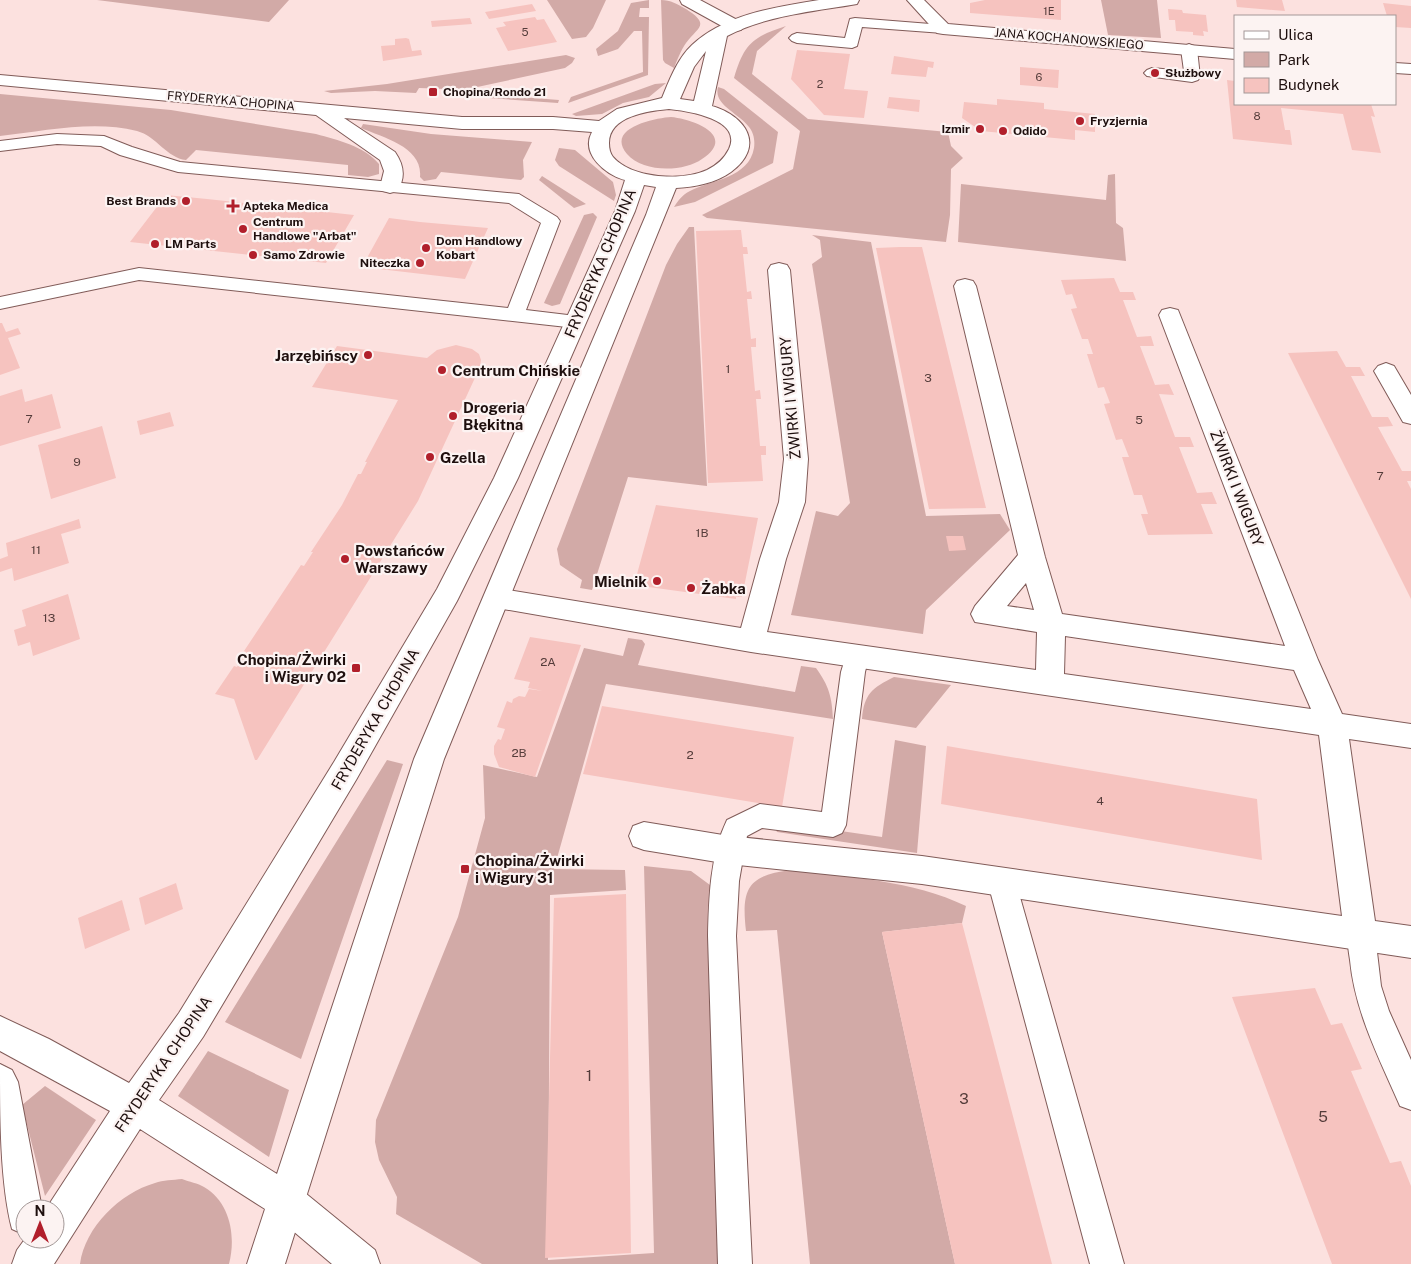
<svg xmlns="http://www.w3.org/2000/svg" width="1411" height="1264" viewBox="0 0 1411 1264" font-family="'Public Sans',sans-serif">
<rect width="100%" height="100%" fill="#fce1df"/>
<path fill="#d2aaa7" d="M97,0H289L269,22Z
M547,0H606L593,28L586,37L572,39Z
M649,0V8H640L639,17H649L648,75L568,103L571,97L643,72L642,31H634L618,49L598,56L596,49L618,31L631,3Z
M661,0C671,0 677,4 686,9C711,25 698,27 686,43C681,50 677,60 674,68L665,63L663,60Z
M1101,0H1157L1161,38L1108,35Z
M786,26L757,51L752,74L808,119L948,132L951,146L963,158L951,169L950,215L946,242L707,218L702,215L793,169L800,131L734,78C744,44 752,37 786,26Z
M566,55L575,58L572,63L565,68L468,89L469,93L559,100L558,103L445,95L447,89L419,88L416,93L375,91L331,93L324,91L387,84Z
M666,83L649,97L623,103L602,114L576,116L572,114L655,84Z
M718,87L724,89L778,132L773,163L695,202L674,207C678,201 682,195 690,191C711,180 749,178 754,148C755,141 754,133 749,127C739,113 713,105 718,87Z
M0,94L171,110L316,134C338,140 364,146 379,164V174L368,177L348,175V165L196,150L186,160C167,158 156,136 137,131C93,120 45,131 0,136Z
M671,117C692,119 738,135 702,159C684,172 643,173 627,154C605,128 655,118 671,117Z
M363,124L431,134L532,142L523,160L524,177L521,180L441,172L436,179L424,181L420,177C423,147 384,138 361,128Z
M559,148L575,150L613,182L616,195L614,201L559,166L555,160Z
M1115,174L1116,223L1123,228L1126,261L958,242L961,184L1106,200L1108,175Z
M542,176L586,204L574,208L539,180Z
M593,213L597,217L560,304L552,306L544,303L584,215Z
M689,227H694L707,486L628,477L592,590L580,588L582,580L560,565L557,549L666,265L677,244Z
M812,235L871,242L926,516L1000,514L1010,530L926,610L923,634L791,615L816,511L838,516L850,503L812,264L822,257L820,240Z
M628,638L642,640L645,644L638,665L795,692L801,666L816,668C829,686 832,697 833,719L606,684L554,869L625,870L626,890L550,895L548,1260L654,1253L644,866L691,871L710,885L722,1264H482L396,1214L397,1197L379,1160L375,1142L376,1120L458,917L485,818L483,765L537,777L584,648L623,656Z
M894,677L951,685L916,728L862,719C864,694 872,688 894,677Z
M895,740L926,746L917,853L777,832L775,828L779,822L882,837Z
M387,760L403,764L301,1059L225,1022Z
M792,870C851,878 912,880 966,906L962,923L882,932L955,1264H810L777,930L746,931C741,888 748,875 792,870Z
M208,1051L289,1090L269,1157L178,1096Z
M45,1086L96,1120L45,1196L22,1105Z
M182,1179C189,1182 198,1183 204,1187C231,1203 236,1237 229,1264H80C85,1227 120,1193 155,1183C163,1180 173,1180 182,1179Z"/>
<path fill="#f6c3bf" d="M985,0H1061V20L970,13V3Z
M1236,0H1282L1285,11L1237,7Z
M1383,3L1411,6V28L1395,27V16H1387Z
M532,4L536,11L489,19L485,12Z
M1168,9L1182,10L1183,13L1206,15L1208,32L1203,31L1204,36L1193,35V32L1176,31L1175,20H1169Z
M535,17L537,20L544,19L557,42L508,51L496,28L506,26L503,22Z
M470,18L472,24L432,27L431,21Z
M406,38L409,39L412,51L421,50L422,55L383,61L381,46L395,45V39Z
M797,50L850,54L844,89L868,91L864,118L824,115L791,79Z
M894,56L934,62L933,68L928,67L926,77L891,74Z
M1020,67L1059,70L1058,88L1020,85Z
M1227,80L1235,81V104H1371L1375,117L1371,116L1381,153L1352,150L1343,114L1281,108L1285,130H1290L1292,145L1233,139Z
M889,97L920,100L919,112L887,108Z
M997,99L1044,103V109L1095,114V132L1075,130V140L981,131L962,118L964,102L997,105Z
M166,195L207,199L354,215L326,263L130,242Z
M389,218L420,222L488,228L465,279L362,267Z
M741,230L743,247H747L748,254H743L747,292L751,291L752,299H747L751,339L756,338V347H751L755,391L760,390L761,399H756L760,446H766V455H761L763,481L708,483L696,231Z
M900,247H922L986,508L929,509L876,248Z
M1114,278L1120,292H1133L1136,300H1123L1137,337L1151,336L1154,346H1140L1155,385L1169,384L1174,395L1159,394L1175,437H1190L1194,447H1179L1197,493L1212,492L1217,504H1201L1213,534L1148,535L1141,514H1148L1142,495H1134L1122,457H1129L1122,439L1116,440L1104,404L1110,403L1104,387L1098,388L1087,354H1093L1088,339H1082L1071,309L1077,308L1072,294L1066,295L1061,280Z
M0,323H2L6,332L18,328L21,334L8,338L20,368L0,375Z
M456,345L472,349L479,354L481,360L480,367L418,501L257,760H255L234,699L215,694L234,666L237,667L246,652L244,651L301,565L304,566L313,552H311L342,505L358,474H361L367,462H365L398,400L312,387L337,346L427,358L437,350Z
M1337,351L1346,367H1360L1365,376H1351L1372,417H1388L1393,426L1378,427L1402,471H1411V481H1407L1411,489V599L1288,353Z
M22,389L25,402L52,394L61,428L0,446V396Z
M170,412L174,426L140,435L137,421Z
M102,426L116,478L51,499L38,445Z
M656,505L758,518L742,597H736V599L634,585Z
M79,519L81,528L61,534L69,563L14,581L12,568L0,572V559L8,556L6,543Z
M946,536H963L966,550L949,551Z
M68,594L80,639L33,656L30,642L18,646L14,630L26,626L22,610Z
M530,637L581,645L535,777L499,767L494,754V746L498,739L501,740L505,729L497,727L507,701L512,703L513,699L519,696L525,697L529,689L543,691L528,688L530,682L514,679Z
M602,706L794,737L782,807L583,774Z
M947,746L1257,799L1262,860L941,804Z
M176,883L183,909L145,925L139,898Z
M626,894L631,1253L545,1258L554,898Z
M122,900L130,930L85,949L78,918Z
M962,923L1052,1264H955L882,932Z
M1315,988L1331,1025L1342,1023L1362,1069L1351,1071L1390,1163L1401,1161L1411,1186V1264H1332L1232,997Z"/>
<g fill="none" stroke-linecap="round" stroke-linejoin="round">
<defs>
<path id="lane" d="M855,18L943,25L948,26L950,29L948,32L943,33L862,27L857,46L852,48L797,43L792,41L789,38L792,35L797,33L845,38L850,19Z
M1189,44L1194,46L1197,49L1200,77L1198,80L1192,82L1147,76L1144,73L1147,70L1152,68L1184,71L1181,49L1184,46Z
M57,134L104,136L132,147L180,162L519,194L557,217L560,221L526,310L576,316L583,318L586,322L583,326L576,328L139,280L0,309V297L139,268L508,308L541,223L509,203L178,172L120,155L101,146L57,144L0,151V141Z
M857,646L866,649L869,656L865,672L846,825L842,833L833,837L762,828L747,836L746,841L739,881L736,936L752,1264H718L708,936C709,898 710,855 727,820L760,804L822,812L841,672L848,649Z
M1002,870L1012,874L1016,883L1124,1264H1090L988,883L992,874Z
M1361,922L1371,926L1375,935L1381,986L1389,1011L1411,1060V1110L1400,1106C1379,1058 1355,1012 1350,960C1348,947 1346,937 1351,926Z"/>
<path id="street" d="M680,0H700L741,22L744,26L741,30L735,31L729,30L682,4Z
M907,0H924L948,24L1235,49V59L943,34L937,33Z
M1395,63L1411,64V74L1395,73Z
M779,263L787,265L790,270L808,459L805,502L786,559L767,632L1036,670L1037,632L975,622L971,614L975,606L1018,555L954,286L957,281L965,279L973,281L976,286L1045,557L1062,614L1285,646L1159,315L1162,310L1170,308L1178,310L1318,660L1342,714L1411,724V748L1349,739L1375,921L1411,926V958L922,884L729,864L644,850L633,846L629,836L633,826L644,822L729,836L922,856L1342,916L1319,735L751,652L486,606L483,599L486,592L496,588L741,628L760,559L779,502L784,459L768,270L771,265ZM1026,583L1034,610L1007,606ZM1065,636L1294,670L1311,709L1064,674Z
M1386,363L1394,366L1411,395V424L1403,422L1374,371L1378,366Z
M286,1182L299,1188L375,1250L380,1264H332L273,1214L267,1201L273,1188Z"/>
<path id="secondary" d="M819,0H859L857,4L851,5C809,12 765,16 727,36L712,106C746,116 766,146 731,172C716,183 694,187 676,188L444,759L285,1264H247L265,1209L140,1129L54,1264H12L17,1250L25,1239H55V1209H46L110,1111L0,1051V1016L49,1039L129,1083L179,1013L334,762L437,589L494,478L615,211L625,180C606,175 580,154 592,132L553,129H462L344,118L395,152C404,165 406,178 397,191L390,193L383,191L380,187L384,171L380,160L316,115L0,85V75L462,117H553L599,121L617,109L662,98C669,81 677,59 692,45C725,14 776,7 819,0ZM706,51L694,101L680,99L694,67ZM669,109C688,111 743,119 729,149C724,159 717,165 707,170C683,181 632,179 613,157C610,153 609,149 609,143C609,116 648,111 669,109ZM644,185L656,187L646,215L414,759L277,1174L159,1100L203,1037L356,780L457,601L518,478L635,211Z
M0,1064L12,1070L18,1082L42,1209H25V1235L12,1229C0,1183 0,1115 0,1064Z"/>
</defs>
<use href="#lane" stroke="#805b58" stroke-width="2"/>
<use href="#street" stroke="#805b58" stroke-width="2"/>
<use href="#secondary" stroke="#805b58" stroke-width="2"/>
<use href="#lane" fill="#fff" fill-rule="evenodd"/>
<use href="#street" fill="#fff" fill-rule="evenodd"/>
<use href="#secondary" fill="#fff" fill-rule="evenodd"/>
</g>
<g fill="#b11f2b" stroke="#fcf3f2" stroke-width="2">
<circle cx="1155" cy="73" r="5"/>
<rect x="428" y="87" width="10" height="10" rx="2.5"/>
<circle cx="1080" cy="121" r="5"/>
<circle cx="980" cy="129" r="5"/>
<circle cx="1003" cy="131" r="5"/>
<circle cx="186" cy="201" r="5"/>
<path d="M230.5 198.5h5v5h5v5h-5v5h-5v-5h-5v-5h5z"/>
<circle cx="243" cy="229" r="5"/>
<circle cx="155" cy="244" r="5"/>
<circle cx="426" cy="248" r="5"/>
<circle cx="253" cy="255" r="5"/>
<circle cx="420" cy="263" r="5"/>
<circle cx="368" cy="355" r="5"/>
<circle cx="442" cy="370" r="5"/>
<circle cx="453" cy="416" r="5"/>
<circle cx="430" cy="457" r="5"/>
<circle cx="345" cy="559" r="5"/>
<circle cx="657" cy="581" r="5"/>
<circle cx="691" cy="588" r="5"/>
<rect x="351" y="663" width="10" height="10" rx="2.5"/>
<rect x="460" y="864" width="10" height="10" rx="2.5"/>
</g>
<g text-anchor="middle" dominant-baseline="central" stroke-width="4.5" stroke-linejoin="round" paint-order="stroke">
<g font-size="11" fill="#543c3a">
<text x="1049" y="11">1E</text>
<text x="525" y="32">5</text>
<text x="1039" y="77">6</text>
<text x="820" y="84">2</text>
<text x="1257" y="116">8</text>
</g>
<g font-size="12" fill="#1e0f0e" stroke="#fcf3f2">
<text transform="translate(1069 39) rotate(5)">JANA KOCHANOWSKIEGO</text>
<text transform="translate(231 101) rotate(5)">FRYDERYKA CHOPINA</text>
</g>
<g font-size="12" font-weight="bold" fill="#1e0f0e" stroke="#fcf3f2" text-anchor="start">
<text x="1165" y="73">Służbowy</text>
<text x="443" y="92">Chopina/Rondo 21</text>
<text x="1090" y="121">Fryzjernia</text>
<text x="970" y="129" text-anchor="end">Izmir</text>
<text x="1013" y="131">Odido</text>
<text x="176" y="201" text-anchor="end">Best Brands</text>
<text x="243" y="206">Apteka Medica</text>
<text x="253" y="222">Centrum<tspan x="253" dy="14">Handlowe "Arbat"</tspan></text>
<text x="436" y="241">Dom Handlowy<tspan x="436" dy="14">Kobart</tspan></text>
<text x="165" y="244">LM Parts</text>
<text x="263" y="255">Samo Zdrowie</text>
<text x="410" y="263" text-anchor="end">Niteczka</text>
</g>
<g font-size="12" fill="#543c3a">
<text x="728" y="369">1</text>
<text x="928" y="378">3</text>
<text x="29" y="419">7</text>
<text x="1139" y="420">5</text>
<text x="77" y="462">9</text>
<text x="1380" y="476">7</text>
<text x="702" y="533">1B</text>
<text x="36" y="550">11</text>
<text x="49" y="618">13</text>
<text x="548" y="662">2A</text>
<text x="519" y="753">2B</text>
<text x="690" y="755">2</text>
<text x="1100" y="801">4</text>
</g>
<g font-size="15" fill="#1e0f0e" stroke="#fcf3f2">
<text transform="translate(600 263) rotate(-67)">FRYDERYKA CHOPINA</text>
<text transform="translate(790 398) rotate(-95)">ŻWIRKI I WIGURY</text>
<text transform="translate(1237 488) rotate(69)">ŻWIRKI I WIGURY</text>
<text transform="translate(375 719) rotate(-60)">FRYDERYKA CHOPINA</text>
<text transform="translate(163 1064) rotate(-56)">FRYDERYKA CHOPINA</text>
</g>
<g font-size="15" font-weight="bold" fill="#1e0f0e" stroke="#fcf3f2" text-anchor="start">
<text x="358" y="355" text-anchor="end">Jarzębińscy</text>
<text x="452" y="370">Centrum Chińskie</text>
<text x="463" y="407">Drogeria<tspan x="463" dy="17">Błękitna</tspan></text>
<text x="440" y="457">Gzella</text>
<text x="355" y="550">Powstańców<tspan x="355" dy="17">Warszawy</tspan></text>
<text x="647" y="581" text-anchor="end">Mielnik</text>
<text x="701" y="588">Żabka</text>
<text x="346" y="659" text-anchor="end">Chopina/Żwirki<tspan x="346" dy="17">i Wigury 02</tspan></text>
<text x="475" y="860">Chopina/Żwirki<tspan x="475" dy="17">i Wigury 31</tspan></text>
</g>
<g font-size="15" fill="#543c3a">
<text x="589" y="1075">1</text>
<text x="964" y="1098">3</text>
<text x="1323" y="1116">5</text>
</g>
</g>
<rect x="1234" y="15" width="162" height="90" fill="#fcf3f2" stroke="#a39897"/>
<rect x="1244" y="31" width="25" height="8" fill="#ffffff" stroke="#a39897"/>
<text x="1278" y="40" font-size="15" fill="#1e0f0e">Ulica</text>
<rect x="1244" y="52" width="25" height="15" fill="#d2aaa7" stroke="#a39897"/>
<text x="1278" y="65" font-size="15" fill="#1e0f0e">Park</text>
<rect x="1244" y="78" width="25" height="15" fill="#f6c3bf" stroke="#a39897"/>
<text x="1278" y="90" font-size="15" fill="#1e0f0e">Budynek</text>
<g transform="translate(40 1224)"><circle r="24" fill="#fcf3f2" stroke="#a39897"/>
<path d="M0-4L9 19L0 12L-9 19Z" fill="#b11f2b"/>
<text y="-8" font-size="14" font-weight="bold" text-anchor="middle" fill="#1e0f0e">N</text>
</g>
</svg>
